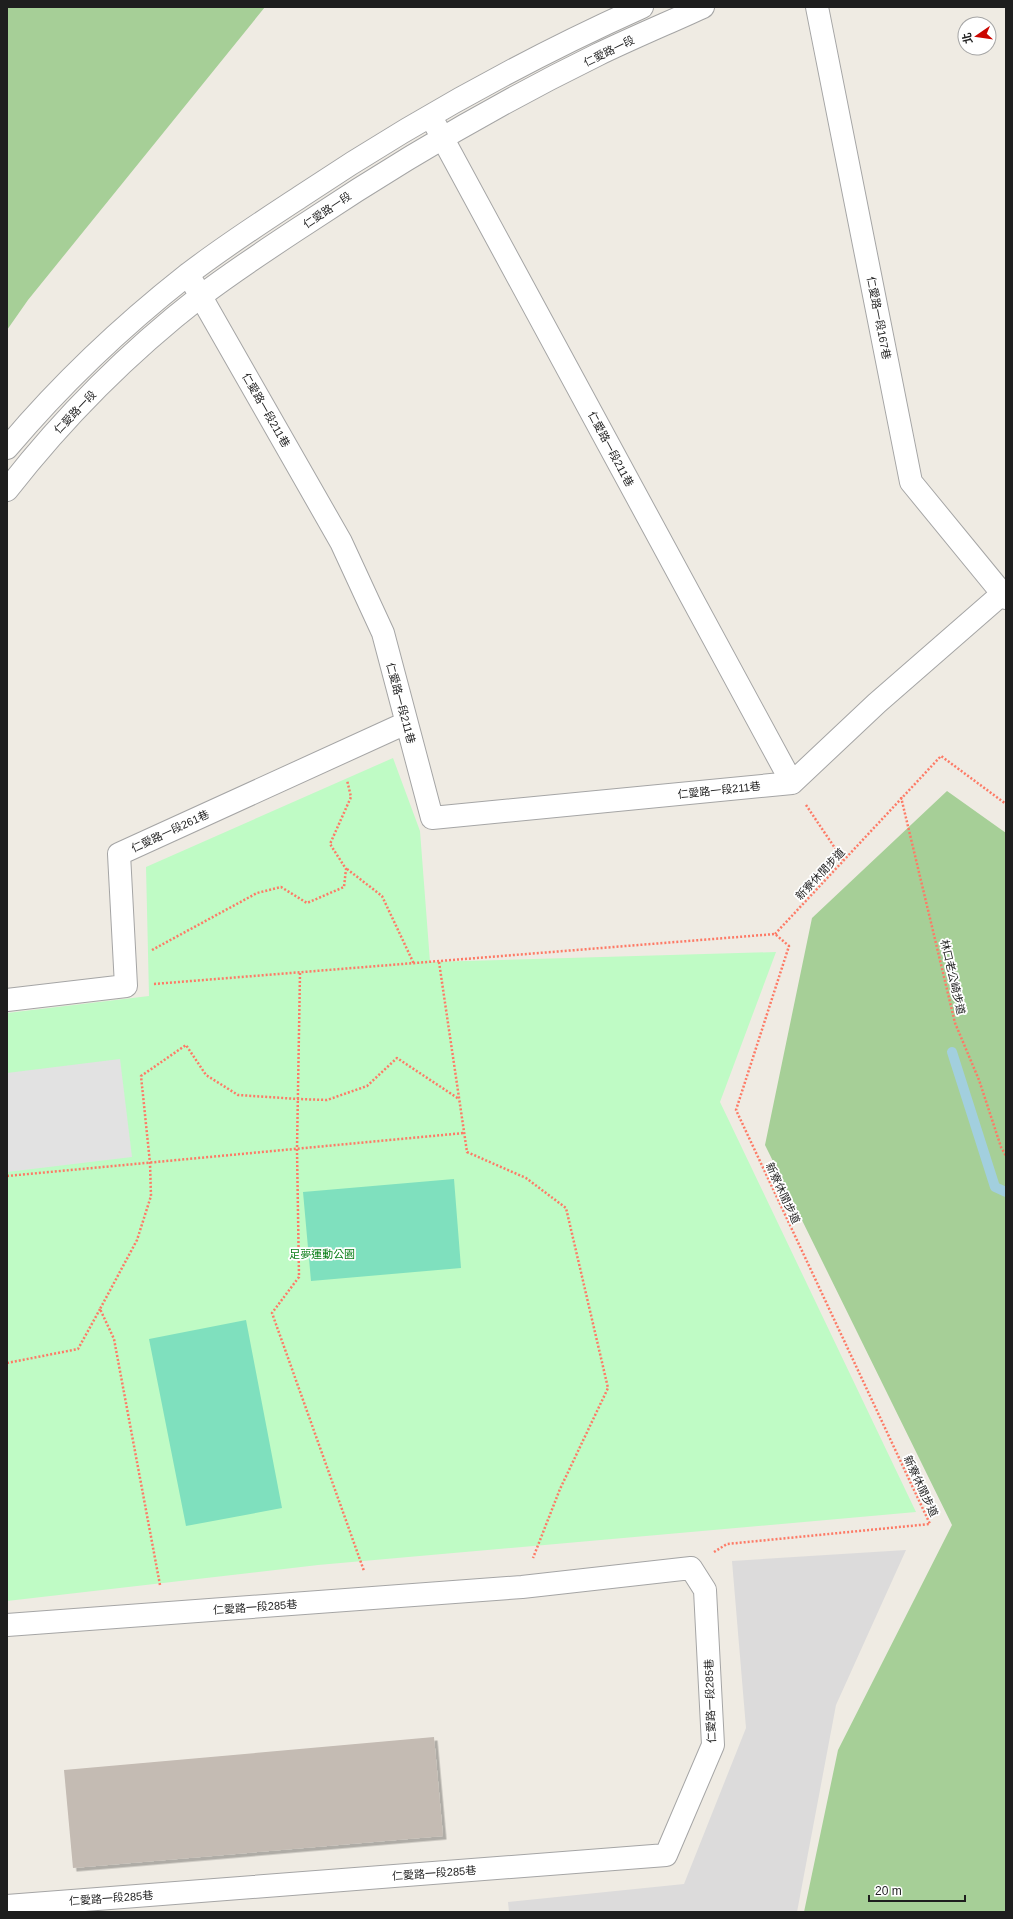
<svg xmlns="http://www.w3.org/2000/svg" width="1013" height="1919" viewBox="0 0 1013 1919" font-family="Arial,'Noto Sans TC',sans-serif">
<defs>
<filter id="shadow"><feDropShadow dx="3.5" dy="3.5" stdDeviation="0" flood-color="#0004"/></filter>
</defs>
<rect width="100%" height="100%" fill="#efebe3"/>
<path fill="#dcdbdb" d="M906,1550L836,1705L797,1912H509L508,1902L684,1884L746,1728L732,1561Z"/>
<path fill="#a6cf97" d="M7,7H265L28,300L7,330Z
M947,791L1006,833V1912H804L838,1750L952,1525L765,1145L812,918Z"/>
<path fill="#bffbc5" d="M393,758L420,831L430,962L776,952L720,1102L916,1512L318,1565L7,1601V1013L149,996L146,867Z"/>
<path fill="#7fe0be" d="M454,1179L461,1268L311,1281L303,1192Z
M246,1320L282,1508L186,1526L149,1339Z"/>
<path fill="#e2e2e2" d="M120,1059L132,1157L7,1172V1073Z"/>
<g fill="none" stroke-linecap="round" stroke-linejoin="round">
<path stroke="#a2cfde" stroke-width="10" d="M952,1052L995,1187L1006,1192"/>
</g>
<path fill="#c4bbb3" filter="url(#shadow)" d="M434,1737L443,1836L73,1868L64,1770Z"/>
<g fill="none" stroke-linecap="round" stroke-linejoin="round">
<defs>
<path id="street" d="M817,7L911,482L1006,598
M436,126L792,783
M188,274L341,542L383,633L432,818L792,783L877,703L1002,594
M7,448C61,384 121,327 187,275C223,247 262,222 300,197C409,124 522,61 642,7
M7,490C63,418 129,352 201,296C235,270 272,246 307,223C400,161 497,104 597,55C632,38 668,23 703,7
M7,1000L126,986L119,854L406,723
M7,1625L522,1587L691,1568L705,1590L713,1745L666,1855L7,1906"/>
</defs>
<use href="#street" stroke="#a5a5a5" stroke-width="24"/>
<path stroke="#fd7a66" stroke-width="2.5" stroke-dasharray="2 2" stroke-linecap="butt" d="M901,797L955,1023L979,1080L1001,1147L1006,1156
M806,805L843,860
M347,869L382,896L414,964
M775,934L941,756L1006,804
M152,950L257,893L281,887L307,903L344,887L346,869L330,844L351,797L347,780
M439,962L467,1152L526,1178L566,1208L608,1388L560,1489L533,1558
M300,973L297,1149L299,1277L272,1313L364,1571
M154,984L775,934
M7,1176L464,1133
M7,1363L78,1349L100,1309
M714,1552L727,1544L930,1524L736,1110L789,946L775,934
M160,1585L114,1339L100,1309L137,1240L151,1196L150,1163L141,1076L186,1045L206,1075L238,1095L298,1099L327,1100L367,1086L397,1058L459,1099"/>
<use href="#street" stroke="#fff" stroke-width="22"/>
</g>
<g text-anchor="middle" dominant-baseline="central" stroke-width="3.5" stroke-linejoin="round" paint-order="stroke">
<g font-size="11" fill="#1e1e1e" stroke="#fff">
<text transform="translate(609 51) rotate(-26)">仁愛路一段</text>
<text transform="translate(327 210) rotate(-34)">仁愛路一段</text>
<text transform="translate(879 318) rotate(79)">仁愛路一段167巷</text>
<text transform="translate(266 410) rotate(60)">仁愛路一段211巷</text>
<text transform="translate(75 412) rotate(-46)">仁愛路一段</text>
<text transform="translate(611 449) rotate(62)">仁愛路一段211巷</text>
<text transform="translate(401 703) rotate(75)">仁愛路一段211巷</text>
<text transform="translate(719 790) rotate(-6)">仁愛路一段211巷</text>
<text transform="translate(170 831) rotate(-25)">仁愛路一段261巷</text>
<text transform="translate(820 874) rotate(-47)">新寮休閒步道</text>
<text transform="translate(953 977) rotate(77)">林口老公崎步道</text>
<text transform="translate(783 1193) rotate(65)">新寮休閒步道</text>
<text transform="translate(921 1486) rotate(65)">新寮休閒步道</text>
<text transform="translate(255 1607) rotate(-4)">仁愛路一段285巷</text>
<text transform="translate(710 1701) rotate(-92)">仁愛路一段285巷</text>
<text transform="translate(434 1873) rotate(-4)">仁愛路一段285巷</text>
<text transform="translate(111 1898) rotate(-4)">仁愛路一段285巷</text>
</g>
<g font-size="11" fill="#097e16" stroke="#fff">
<text x="322" y="1254">足夢運動公園</text>
</g>
</g>
<rect width="1013" height="1919" fill="none" stroke="#1e1e1e" stroke-width="16"/>
<g transform="translate(977 36) rotate(257)"><circle r="19" fill="#ffffff" stroke="#a5a5a5"/>
<path d="M0-3L7 15L0 10L-7 15Z" fill="#cb0600"/>
<text y="-6" font-size="11" font-weight="bold" text-anchor="middle" fill="#1e1e1e">北</text>
</g>
<path d="M869 1895v6h96v-6" fill="none" stroke="#1e1e1e" stroke-width="2"/>
<text x="875" y="1895" font-size="12" fill="#1e1e1e" stroke="#ffffff" stroke-width="3" paint-order="stroke">20 m</text>
</svg>
